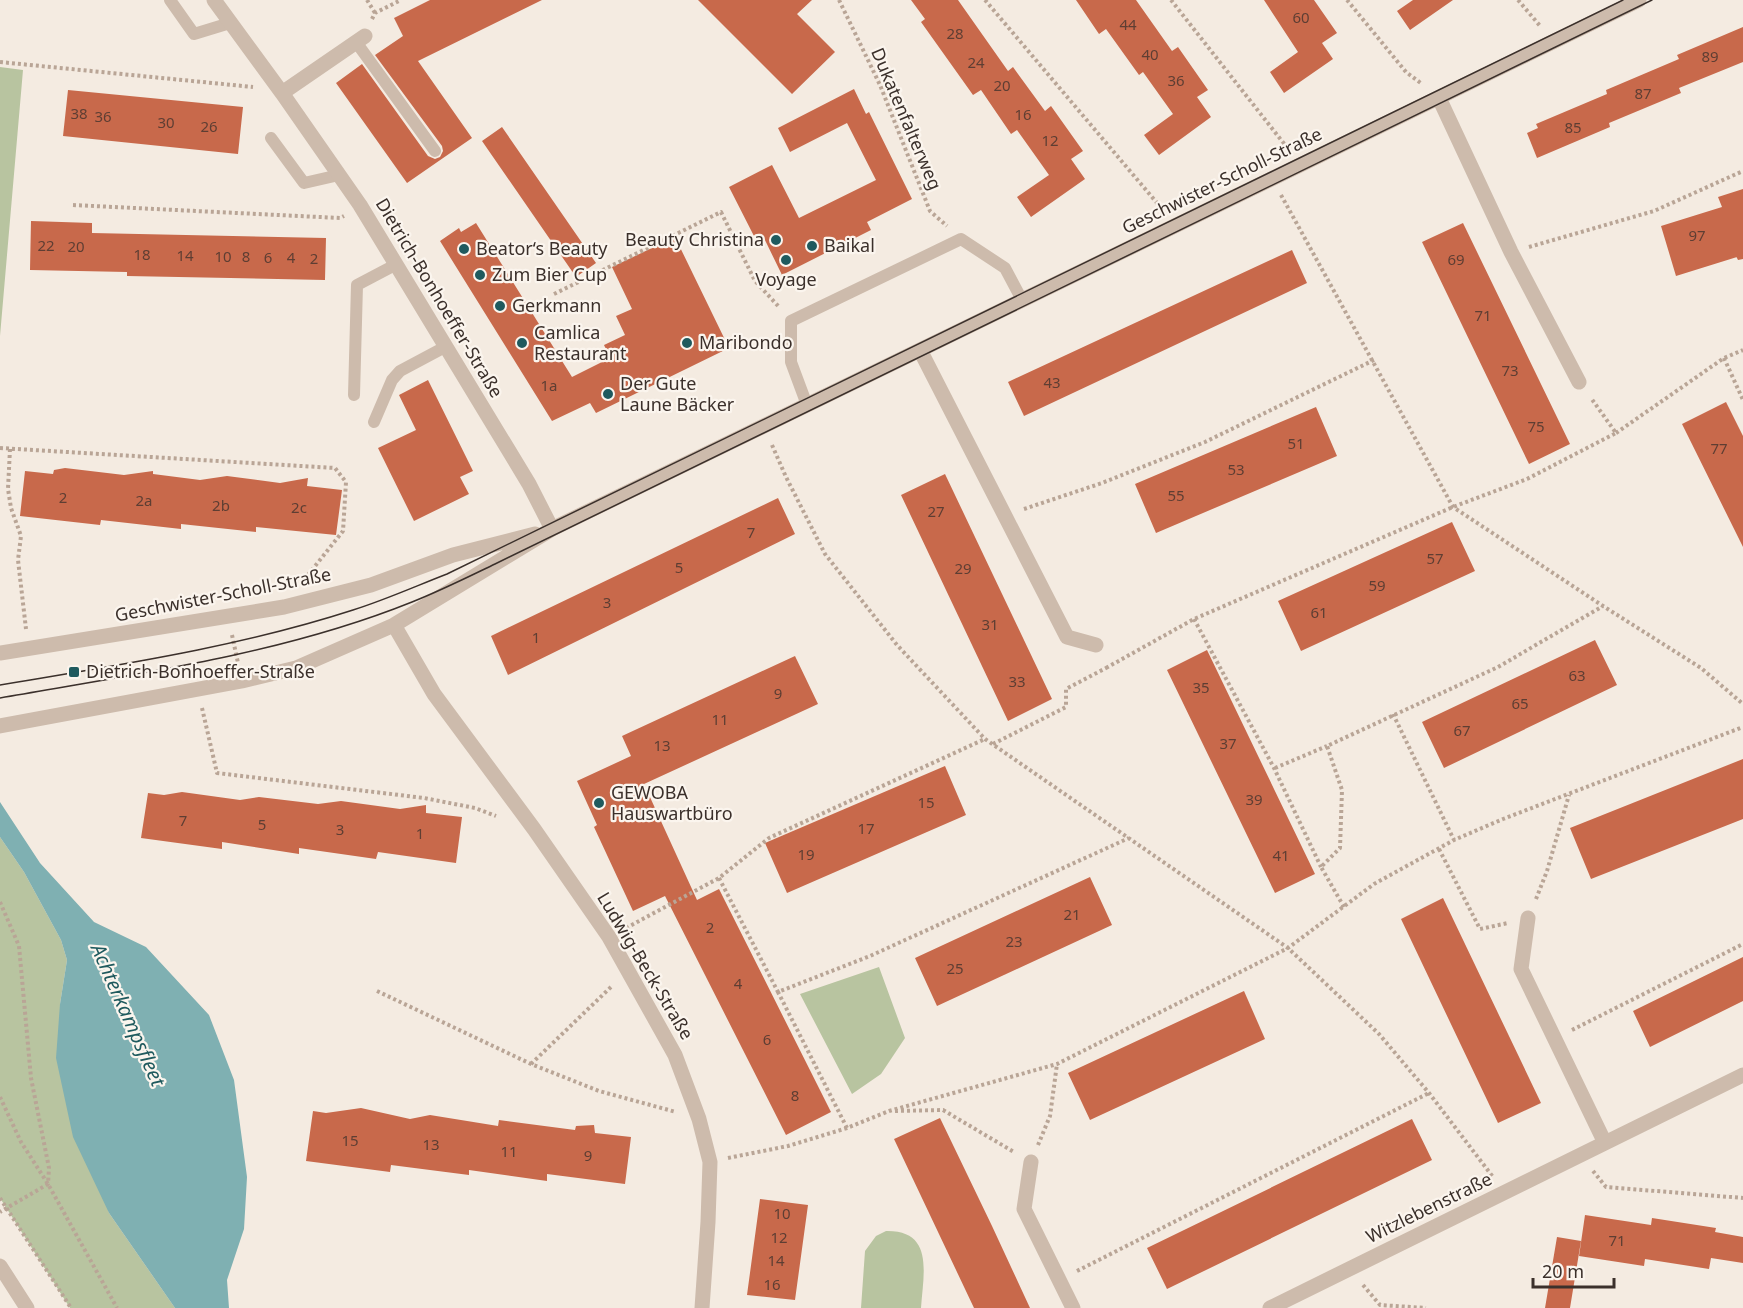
<svg xmlns="http://www.w3.org/2000/svg" width="1743" height="1308" viewBox="0 0 1743 1308" font-family="'Noto Sans',sans-serif">
	<style>
		.green { fill: #b8c4a0 }
		.water { fill: #7fb0b2 }
		.building { fill: #c8694b }
		.lines { fill: none; stroke-linecap: round; stroke-linejoin: round }
		.path { stroke: #b9a596; stroke-width: 4; stroke-dasharray: 3 3; stroke-linecap: butt }
		.service { stroke: #cdbbac; stroke-width: 12 }
		.minor { stroke: #cdbbac; stroke-width: 15 }
		.tertiary { stroke: #cdbbac; stroke-width: 15 }
		.tram { stroke: #3b302b; stroke-width: 1.5 }
		.poi-dot { fill: #1f5a5e; stroke: #fbf5ee; stroke-width: 2 }
		.labels { text-anchor: middle; stroke-width: 4.5; stroke-linejoin: round; paint-order: stroke }
		.number-label { font-size: 15px; fill: #5e3e33 }
		.street-label { font-size: 18px; fill: #3b302b; stroke: #fbf5ee }
		.poi-label { font-size: 18px; fill: #3b302b; stroke: #fbf5ee; text-anchor: start }
		.water-label { font-size: 20px; font-style: italic; fill: #1f5a5e; stroke: #fbf5ee }
	</style>
	<rect width="100%" height="100%" fill="#f4ebe1"/>
	<path class="green" d="M0 67 23 70 0 336Z
		M0 837 24 872 61 940 67 960 60 1004 109 1213 175 1308H70L0 1198Z
		M879 967 905 1038 881 1074 852 1094 800 994Z
		M886 1231C935 1230 923 1275 921 1308H861L865 1251 876 1236Z"/>
	<path class="water" d="M0 802 40 863 94 922 146 947 209 1015 234 1080 247 1177 244 1229 227 1280 229 1308H175L109 1213 73 1137 56 1058 60 1004 67 960 61 940 24 872 0 837Z"/>
	<path class="building" d="M430 0H542L418 61 472 138 407 183 336 83 362 64 428 156 435 159 440 157 443 151 442 146 375 55 403 36 394 18Z
		M698 0H812L797 14 835 52 792 94Z
		M911 0H958L1008 71 1013 67 1045 111 1051 106 1083 151 1071 159 1085 179 1031 217 1017 197 1049 175 1017 130 1011 134 981 90 973 95 921 22 925 19Z
		M1076 0H1136L1172 51 1178 47 1208 90 1197 97 1211 117 1159 155 1144 135 1173 114 1143 72 1139 75 1106 29 1099 34Z
		M1264 0H1314L1337 33 1322 43 1333 59 1284 93 1270 72 1298 52Z
		M1413 0H1453L1410 30 1397 11Z
		M1743 27V62L1679 88 1681 93 1609 123 1610 127 1537 158 1527 133 1538 128 1536 124 1607 94 1606 90 1679 59 1677 55Z
		M854 89 866 114 869 112 912 199 867 222 871 230 782 275 763 236 756 240 729 187 772 165 799 218 876 180 847 123 790 152 778 128Z
		M68 90 243 107 238 154 63 136Z
		M502 127 596 263 576 277 482 141Z
		M1743 189V259L1738 260 1736 256 1737 257 1676 276 1661 226 1722 207 1718 197Z
		M31 221 92 223V233L326 238 325 280 127 276V272L30 270Z
		M476 223 572 377 610 358 604 345 625 335 616 316 632 309 612 267 675 237 729 348 596 413 590 403 552 421 440 241 459 228 461 232Z
		M1463 223 1570 444 1529 464 1422 242Z
		M1292 250 1307 283 1024 416 1008 382Z
		M428 380 473 471 460 477 469 494 414 521 378 448 416 430 399 395Z
		M1726 402 1743 436V547L1682 424Z
		M1316 407 1337 456 1156 533 1135 484Z
		M65 468 124 475 153 471V474L200 480 227 476 280 483 308 478 307 486 342 490 336 535 256 527V532L181 524V529L101 520 100 525 20 516 25 471 53 474 54 470Z
		M945 474 1052 699 1008 721 901 495Z
		M778 498 795 534 508 675 491 636Z
		M1452 522 1475 571 1301 651 1278 601Z
		M1595 640 1617 685 1444 768 1422 722Z
		M1207 650 1315 874 1275 893 1167 670Z
		M795 656 818 704 644 784 697 900 719 889 831 1112 786 1135 665 896 633 911 594 827 597 825 577 781 631 756 622 736Z
		M1743 759V819L1591 879 1570 828Z
		M945 766 966 815 787 893 765 843Z
		M182 792 240 800 259 797 318 804 341 801 400 809 426 805V813L462 817 456 863 378 852 376 859 299 848V854L222 842V849L141 838 148 793 164 795Z
		M1090 877 1112 925 937 1006 915 958Z
		M1443 898 1541 1103 1498 1123 1401 919Z
		M1743 957V1001L1650 1047 1633 1011Z
		M1244 991 1265 1039 1090 1120 1068 1073Z
		M361 1108 410 1119 430 1115 498 1126 499 1120 575 1130 576 1126 594 1125 595 1133 631 1137 625 1184 547 1174V1181L469 1170V1175L391 1165 390 1172 306 1161 313 1111 326 1113Z
		M940 1118 992 1226 1030 1308H974L894 1139Z
		M1412 1119 1432 1160 1167 1289 1147 1248Z
		M760 1199 808 1205 795 1300 747 1295Z
		M1585 1215 1651 1225 1652 1218 1716 1228 1715 1232 1743 1237V1263L1711 1258 1709 1269 1645 1259 1644 1266 1579 1256Z
		M1557 1237 1581 1241 1570 1308H1545Z"/>
	<g class="lines">
		<path class="path" d="M367 0 375 13
			M839 0 880 85 930 211 947 226
			M985 0 1163 210
			M1171 0 1289 150
			M1347 0 1406 72 1422 84
			M1518 0 1541 27
			M372 19 375 13 401 0
			M0 62 253 87
			M1281 195 1453 507 1603 606 1701 668 1743 704
			M73 205 340 218 344 216
			M1529 247 1654 211 1743 171
			M554 294 721 212 755 281 780 308
			M1724 358 1743 400
			M1616 433 1724 358 1743 350
			M772 445 786 477 825 554 897 645 985 739 1288 948 1379 1034 1429 1093 1493 1177
			M0 448 335 468 346 482 343 531 304 580
			M10 449 8 489 11 508 21 536 18 560 26 629
			M1024 509 1102 483 1205 442 1374 360
			M1194 619 1274 768 1321 867
			M232 635 238 663
			M1106 668 1194 619 1453 507 1527 479 1616 433 1591 398
			M202 708 217 773 424 798 475 808 496 816
			M1393 714 1454 840
			M993 744 1066 707V689L1106 668
			M1275 768 1327 746
			M1439 849 1480 929 1508 923
			M719 878 778 992
			M1536 899 1547 871 1569 795
			M0 902 19 946 31 1078 49 1168 48 1184 0 1212
			M1344 907 1321 867 1340 848 1342 790 1327 746 1498 667 1603 606
			M626 928 719 878 769 838 985 739
			M377 991 531 1064 599 1091 676 1112
			M1572 1030 1743 944
			M531 1064 612 986
			M0 1097 21 1142 48 1184 117 1308
			M895 1111 943 1110 1014 1152
			M847 1128 778 992 870 956 1129 838
			M1038 1145 1050 1116 1057 1064
			M728 1158 788 1146 847 1128 889 1111 1057 1064 1288 948 1374 884 1454 840 1503 819 1743 727
			M1593 1171 1606 1187 1743 1198
			M0 1198 71 1308
			M1077 1271 1429 1093
			M1363 1285 1380 1305 1426 1308"/>
		<path class="service" d="M170 0 194 34 230 23
			M356 42 435 151
			M271 138 304 183 339 175
			M354 395 357 285 395 265
			M807 405 791 362V321L961 239 1005 268 1022 300
			M374 422 392 380 400 371 445 347"/>
		<path class="minor" d="M214 0 282 93 360 205 529 484 552 529
			M282 93 365 36
			M1439 98 1511 252 1579 382
			M920 350 1067 637 1096 645
			M394 625 434 694 534 829 609 937 675 1055 699 1119 710 1162 708 1222 702 1308
			M0 653 284 607 371 585 453 555 535 534
			M0 726 242 681 296 668 394 625 552 529 1639 0
			M1528 918 1521 969 1605 1143
			M1031 1162 1024 1209 1073 1308
			M1270 1308 1743 1075"/>
		<path class="tertiary" d="M0 1266 27 1308"/>
		<path class="tram" d="M0 685C118 665 239 647 353 610 385 600 416 586 447 574L1623 0
			M0 698C137 674 283 654 412 602 440 591 468 577 495 564L1652 0"/>
	</g>
	<g class="poi-dot">
		<circle cx="776" cy="240" r="6"/>
		<circle cx="812" cy="246" r="6"/>
		<circle cx="464" cy="249" r="6"/>
		<circle cx="786" cy="260" r="6"/>
		<circle cx="480" cy="275" r="6"/>
		<circle cx="500" cy="306" r="6"/>
		<circle cx="522" cy="343" r="6"/>
		<circle cx="687" cy="343" r="6"/>
		<circle cx="608" cy="394" r="6"/>
		<rect x="68" y="666" width="12" height="12" rx="3"/>
		<circle cx="599" cy="803" r="6"/>
	</g>
	<g class="labels">
		<g class="number-label">
			<text x="1301" y="23">60</text>
			<text x="1128" y="30">44</text>
			<text x="955" y="39">28</text>
			<text x="1150" y="60">40</text>
			<text x="1710" y="62">89</text>
			<text x="976" y="68">24</text>
			<text x="1176" y="86">36</text>
			<text x="1002" y="91">20</text>
			<text x="1643" y="99">87</text>
			<text x="79" y="119">38</text>
			<text x="1023" y="120">16</text>
			<text x="103" y="122">36</text>
			<text x="166" y="128">30</text>
			<text x="209" y="132">26</text>
			<text x="1573" y="133">85</text>
			<text x="1050" y="146">12</text>
			<text x="1697" y="241">97</text>
			<text x="46" y="251">22</text>
			<text x="76" y="252">20</text>
			<text x="142" y="260">18</text>
			<text x="185" y="261">14</text>
			<text x="223" y="262">10</text>
			<text x="246" y="262">8</text>
			<text x="268" y="263">6</text>
			<text x="291" y="263">4</text>
			<text x="314" y="264">2</text>
			<text x="1456" y="265">69</text>
			<text x="1483" y="321">71</text>
			<text x="1510" y="376">73</text>
			<text x="1052" y="388">43</text>
			<text x="549" y="391">1a</text>
			<text x="1536" y="432">75</text>
			<text x="1296" y="449">51</text>
			<text x="1719" y="454">77</text>
			<text x="1236" y="475">53</text>
			<text x="1176" y="501">55</text>
			<text x="63" y="503">2</text>
			<text x="144" y="506">2a</text>
			<text x="221" y="511">2b</text>
			<text x="299" y="513">2c</text>
			<text x="936" y="517">27</text>
			<text x="751" y="538">7</text>
			<text x="1435" y="564">57</text>
			<text x="679" y="573">5</text>
			<text x="963" y="574">29</text>
			<text x="1377" y="591">59</text>
			<text x="607" y="608">3</text>
			<text x="1319" y="618">61</text>
			<text x="990" y="630">31</text>
			<text x="536" y="643">1</text>
			<text x="1577" y="681">63</text>
			<text x="1017" y="687">33</text>
			<text x="1201" y="693">35</text>
			<text x="778" y="699">9</text>
			<text x="1520" y="709">65</text>
			<text x="720" y="725">11</text>
			<text x="1462" y="736">67</text>
			<text x="1228" y="749">37</text>
			<text x="662" y="751">13</text>
			<text x="1254" y="805">39</text>
			<text x="926" y="808">15</text>
			<text x="183" y="826">7</text>
			<text x="262" y="830">5</text>
			<text x="866" y="834">17</text>
			<text x="340" y="835">3</text>
			<text x="420" y="839">1</text>
			<text x="806" y="860">19</text>
			<text x="1281" y="861">41</text>
			<text x="1072" y="920">21</text>
			<text x="710" y="933">2</text>
			<text x="1014" y="947">23</text>
			<text x="955" y="974">25</text>
			<text x="738" y="989">4</text>
			<text x="767" y="1045">6</text>
			<text x="795" y="1101">8</text>
			<text x="350" y="1146">15</text>
			<text x="431" y="1150">13</text>
			<text x="509" y="1157">11</text>
			<text x="588" y="1161">9</text>
			<text x="782" y="1219">10</text>
			<text x="779" y="1243">12</text>
			<text x="1617" y="1246">71</text>
			<text x="776" y="1266">14</text>
			<text x="772" y="1290">16</text>
		</g>
		<g class="street-label">
			<text transform="translate(906 119) rotate(67)" y="6">Dukatenfalterweg</text>
			<text transform="translate(1222 181) rotate(-26)" y="6">Geschwister-Scholl-Straße</text>
			<text transform="translate(439 298) rotate(59)" y="6">Dietrich-Bonhoeffer-Straße</text>
			<text transform="translate(223 595) rotate(-11)" y="6">Geschwister-Scholl-Straße</text>
			<text transform="translate(645 966) rotate(59)" y="6">Ludwig-Beck-Straße</text>
			<text transform="translate(1429 1208) rotate(-26)" y="6">Witzlebenstraße</text>
		</g>
		<g class="poi-label">
			<text x="764" y="246" text-anchor="end">Beauty Christina</text>
			<text x="824" y="252">Baikal</text>
			<text x="476" y="255">Beator‘s Beauty</text>
			<text x="492" y="281">Zum Bier Cup</text>
			<text x="786" y="286" text-anchor="middle">Voyage</text>
			<text x="512" y="312">Gerkmann</text>
			<text x="534" y="339">Camlica<tspan x="534" dy="21">Restaurant</tspan></text>
			<text x="699" y="349">Maribondo</text>
			<text x="620" y="390">Der Gute<tspan x="620" dy="21">Laune Bäcker</tspan></text>
			<text x="86" y="678">Dietrich-Bonhoeffer-Straße</text>
			<text x="611" y="799">GEWOBA<tspan x="611" dy="21">Hauswartbüro</tspan></text>
		</g>
		<g class="water-label">
			<text transform="translate(128 1015) rotate(66)" y="7">Achterkampsfleet</text>
		</g>
	</g>
	<path d="M1533 1278v9h81v-9" fill="none" stroke="#3b302b" stroke-width="3"/>
	<text x="1542" y="1278" font-size="18" fill="#3b302b" stroke="#fbf5ee" stroke-width="4.5" paint-order="stroke">20 m</text>
</svg>
